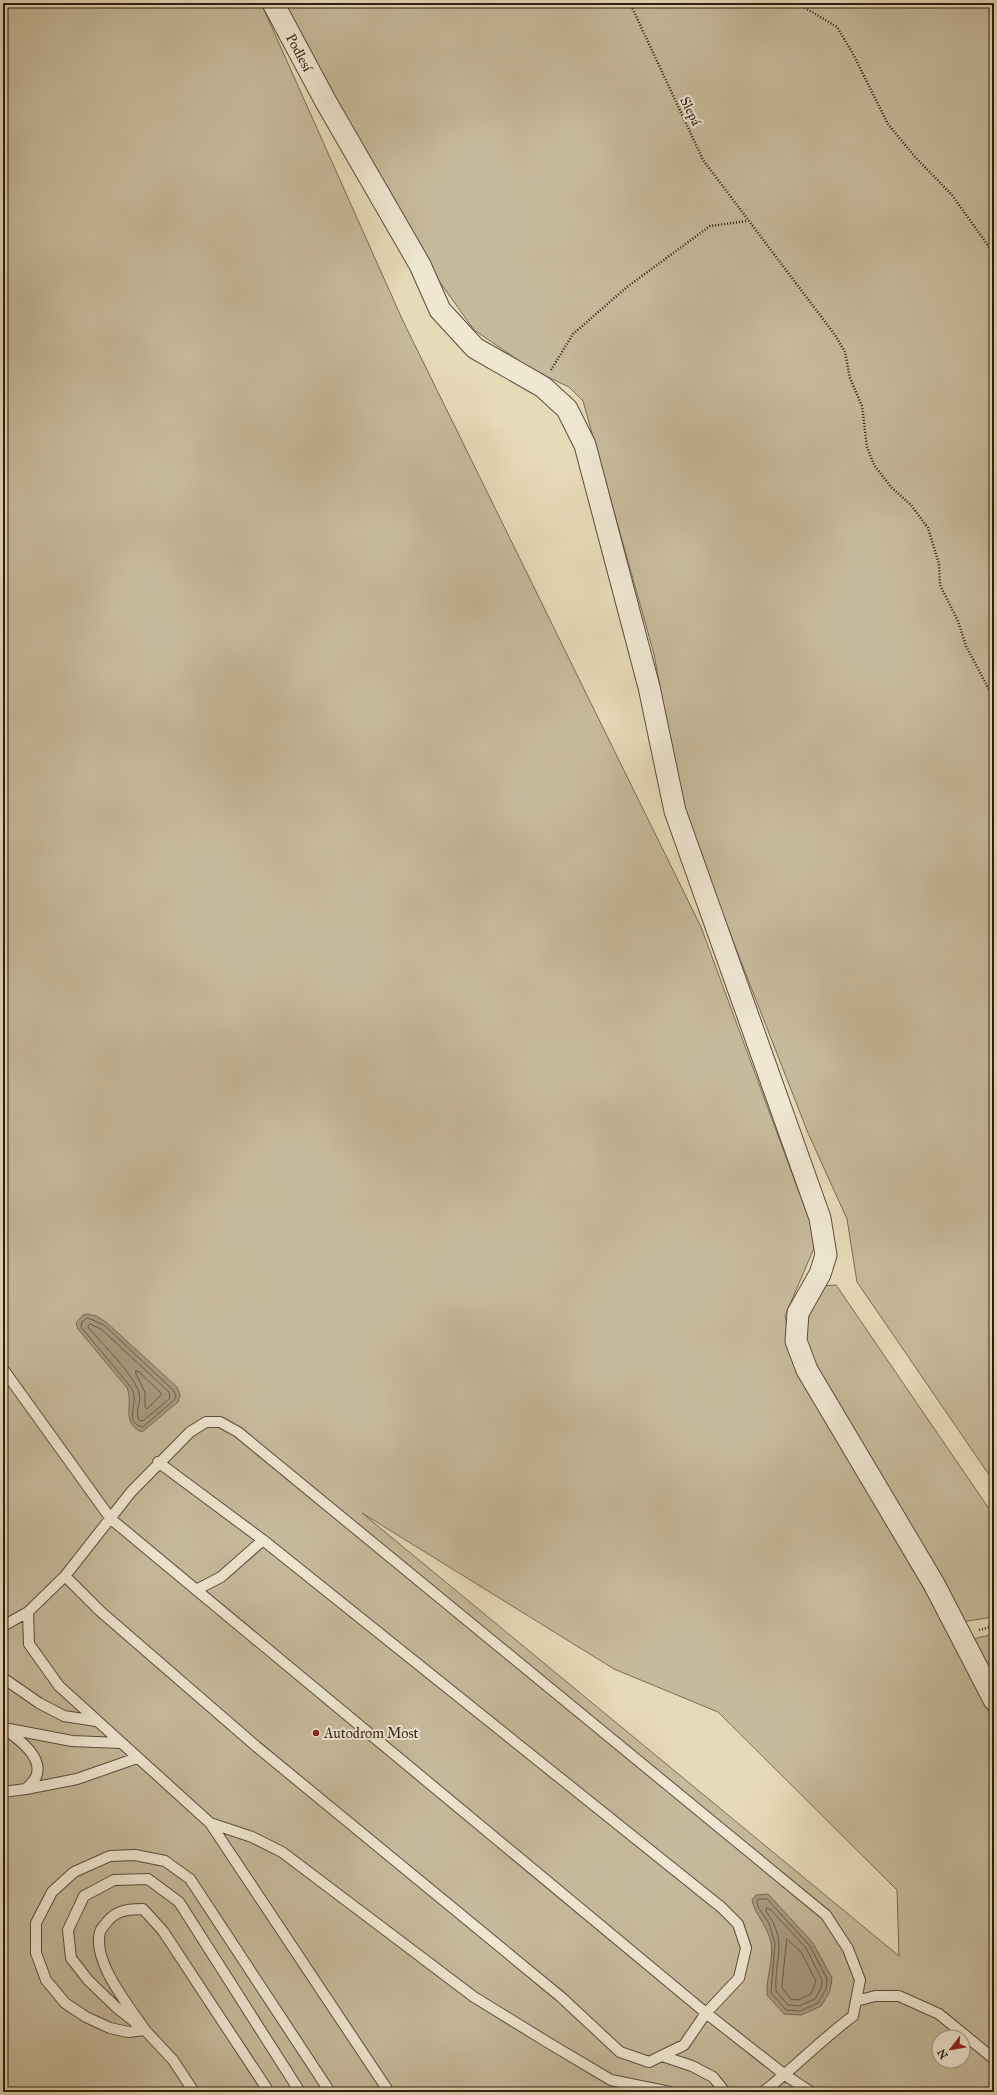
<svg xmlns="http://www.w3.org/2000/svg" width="997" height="2095" viewBox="0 0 997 2095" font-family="'IM FELL Great Primer',serif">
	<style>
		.green { fill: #c7ba9c; stroke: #7a6b56; fill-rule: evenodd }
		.water { fill: #a8997f; stroke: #776753 }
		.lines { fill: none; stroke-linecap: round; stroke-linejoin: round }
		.shore { stroke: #6a5a48; stroke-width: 1 }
		.service-casing { stroke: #5c4c3b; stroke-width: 12 }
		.minor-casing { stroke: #5c4c3b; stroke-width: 23 }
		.path { stroke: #2d1c11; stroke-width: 2.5; stroke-dasharray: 1 2; stroke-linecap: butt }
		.service { stroke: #efe7d1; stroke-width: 10 }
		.minor { stroke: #efe7d1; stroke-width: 21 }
		.poi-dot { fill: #8f2418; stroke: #efe7d1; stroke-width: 1.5 }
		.labels { text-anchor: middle; stroke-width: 4; stroke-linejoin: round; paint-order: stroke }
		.street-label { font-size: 14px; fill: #2d1c11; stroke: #efe7d1 }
		.poi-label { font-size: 14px; fill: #2d1c11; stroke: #efe7d1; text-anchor: start }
	</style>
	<rect width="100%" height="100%" fill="#e7dab8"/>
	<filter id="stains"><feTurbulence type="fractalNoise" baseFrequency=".005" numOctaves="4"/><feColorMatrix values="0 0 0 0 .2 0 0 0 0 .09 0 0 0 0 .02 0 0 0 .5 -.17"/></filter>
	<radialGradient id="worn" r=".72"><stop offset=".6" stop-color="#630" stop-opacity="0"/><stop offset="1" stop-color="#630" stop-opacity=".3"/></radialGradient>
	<path class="green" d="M3 3H261L403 321 701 927 817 1241 785 1316 799 1376 947 1628 994 1722V2092H3ZM362 1513 614 1669 718 1712 897 1890 899 1956ZM939 2037H963V2061H939Z
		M282 3H994V1482L857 1282 847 1219 808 1133 683 813 654 654 583 401 569 387 533 370 474 330 432 271Z
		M836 1285 994 1516V1617L961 1622 809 1362 803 1318 821 1286Z
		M994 1634V1684L973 1639Z"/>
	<path class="water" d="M88 1314 96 1316 106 1322 177 1387 180 1395 178 1402 142 1432C120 1423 134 1404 127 1388L78 1329 76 1323 83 1315Z
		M768 1894 813 1943 832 1978 830 1991 821 2006 801 2015 784 2014 767 1995C766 1978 774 1959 771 1942 767 1925 755 1915 752 1900L756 1895Z"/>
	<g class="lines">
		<path class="shore" d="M88 1318 104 1325 173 1390 176 1396 174 1400 143 1427C125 1424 136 1406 134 1395 134 1392 132 1389 130 1386L81 1327 82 1322Z
			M90 1324 101 1329 169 1392 170 1398 143 1421 139 1420C134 1411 142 1402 139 1393 133 1373 102 1344 88 1327Z
			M136 1371 139 1372 162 1394 147 1409 145 1407V1392L136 1374Z
			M759 1899H767L810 1946 827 1979 826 1989 818 2003 800 2011 786 2010 771 1993 775 1943 769 1923 758 1907 757 1902Z
			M767 1908 771 1910 806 1948 822 1980 821 1988 815 1999 799 2006 788 2005 776 1991C774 1957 789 1943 766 1911Z
			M787 1939 801 1952 816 1981 811 1994 798 2000 791 1999 782 1988Z"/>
		<defs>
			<path id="service" d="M3 1369 111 1519 706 2013 785 2075 811 2092
				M65 1576 100 1611 257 1747 561 1997 620 2052 649 2062 684 2045 706 2013 739 1978 746 1948 738 1924 721 1907 263 1540 158 1462
				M196 1590 221 1577 263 1540
				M3 1626 28 1612
				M3 1678 39 1703 64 1716 96 1721
				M4 1728 72 1741 120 1743
				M26 1789 77 1779 137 1758
				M3 1792 26 1789C29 1786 34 1781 36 1777 44 1758 20 1740 6 1730
				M210 1823 252 1837 282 1852 474 1997 547 2042 611 2080 670 2092
				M856 2001 875 1996H899L939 2014 994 2059
				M662 2056 692 2066 713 2077 725 2092
				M194 2092 173 2060 145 2030 116 2007 88 1980 71 1958 68 1930 84 1896 114 1880 148 1879 179 1902 300 2092
				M269 2092 163 1931 143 1909C129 1909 116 1910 107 1922 105 1925 101 1928 100 1932 92 1962 129 2006 145 2030L128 2032 110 2028 86 2017 65 2003 46 1980 36 1953V1923L52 1892 74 1872 110 1856 135 1855 165 1861 190 1879 330 2092
				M389 2092 210 1823 59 1686 29 1644 28 1612 65 1576 131 1492 190 1432 206 1422H220L238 1432 826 1915 848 1949 860 1980 853 2016C821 2040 794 2068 763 2092"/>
			<g id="minor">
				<path id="s1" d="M273 3 326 102 420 265 440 310 475 348 543 387 567 409 585 445 649 687 675 811 820 1218 826 1255 820 1274 798 1313 796 1341 807 1370 934 1584 994 1700"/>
			</g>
		</defs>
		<use href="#service" class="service-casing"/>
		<use href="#minor" class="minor-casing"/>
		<path class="path" d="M630 3 703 160 835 335 845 352 850 378 862 406 867 447 874 465 891 487 911 505 928 528 939 564 940 585 958 621 966 646 994 699
			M797 3 837 27 852 52 888 124 915 157 952 195 994 254
			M551 370 573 334 627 287 710 226 747 221
			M979 1630 994 1626"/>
		<use href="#service" class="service"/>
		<use href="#minor" class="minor"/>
	</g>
	<circle class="poi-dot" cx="316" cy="1733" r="4"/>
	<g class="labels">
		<g class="street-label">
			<text dy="5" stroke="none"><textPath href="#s1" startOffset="56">Podlesí</textPath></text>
			<text transform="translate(691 111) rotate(64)" y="5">Slepá</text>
		</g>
		<g class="poi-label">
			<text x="324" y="1738">Autodrom Most</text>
		</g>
	</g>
	<rect width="997" height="2095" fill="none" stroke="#e7dab8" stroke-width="16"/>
	<rect x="4" y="4" width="989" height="2087" fill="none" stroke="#2d1c11" stroke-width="2"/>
	<rect x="8" y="8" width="981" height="2079" fill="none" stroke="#2d1c11"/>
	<g transform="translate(951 2049) rotate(239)"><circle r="19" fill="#efe7d1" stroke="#a19684"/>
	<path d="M0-3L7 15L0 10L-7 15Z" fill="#8f2418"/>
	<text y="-6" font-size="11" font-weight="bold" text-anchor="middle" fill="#2d1c11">N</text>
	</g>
	<rect width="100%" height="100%" filter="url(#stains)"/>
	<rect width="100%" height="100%" fill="url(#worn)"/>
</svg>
